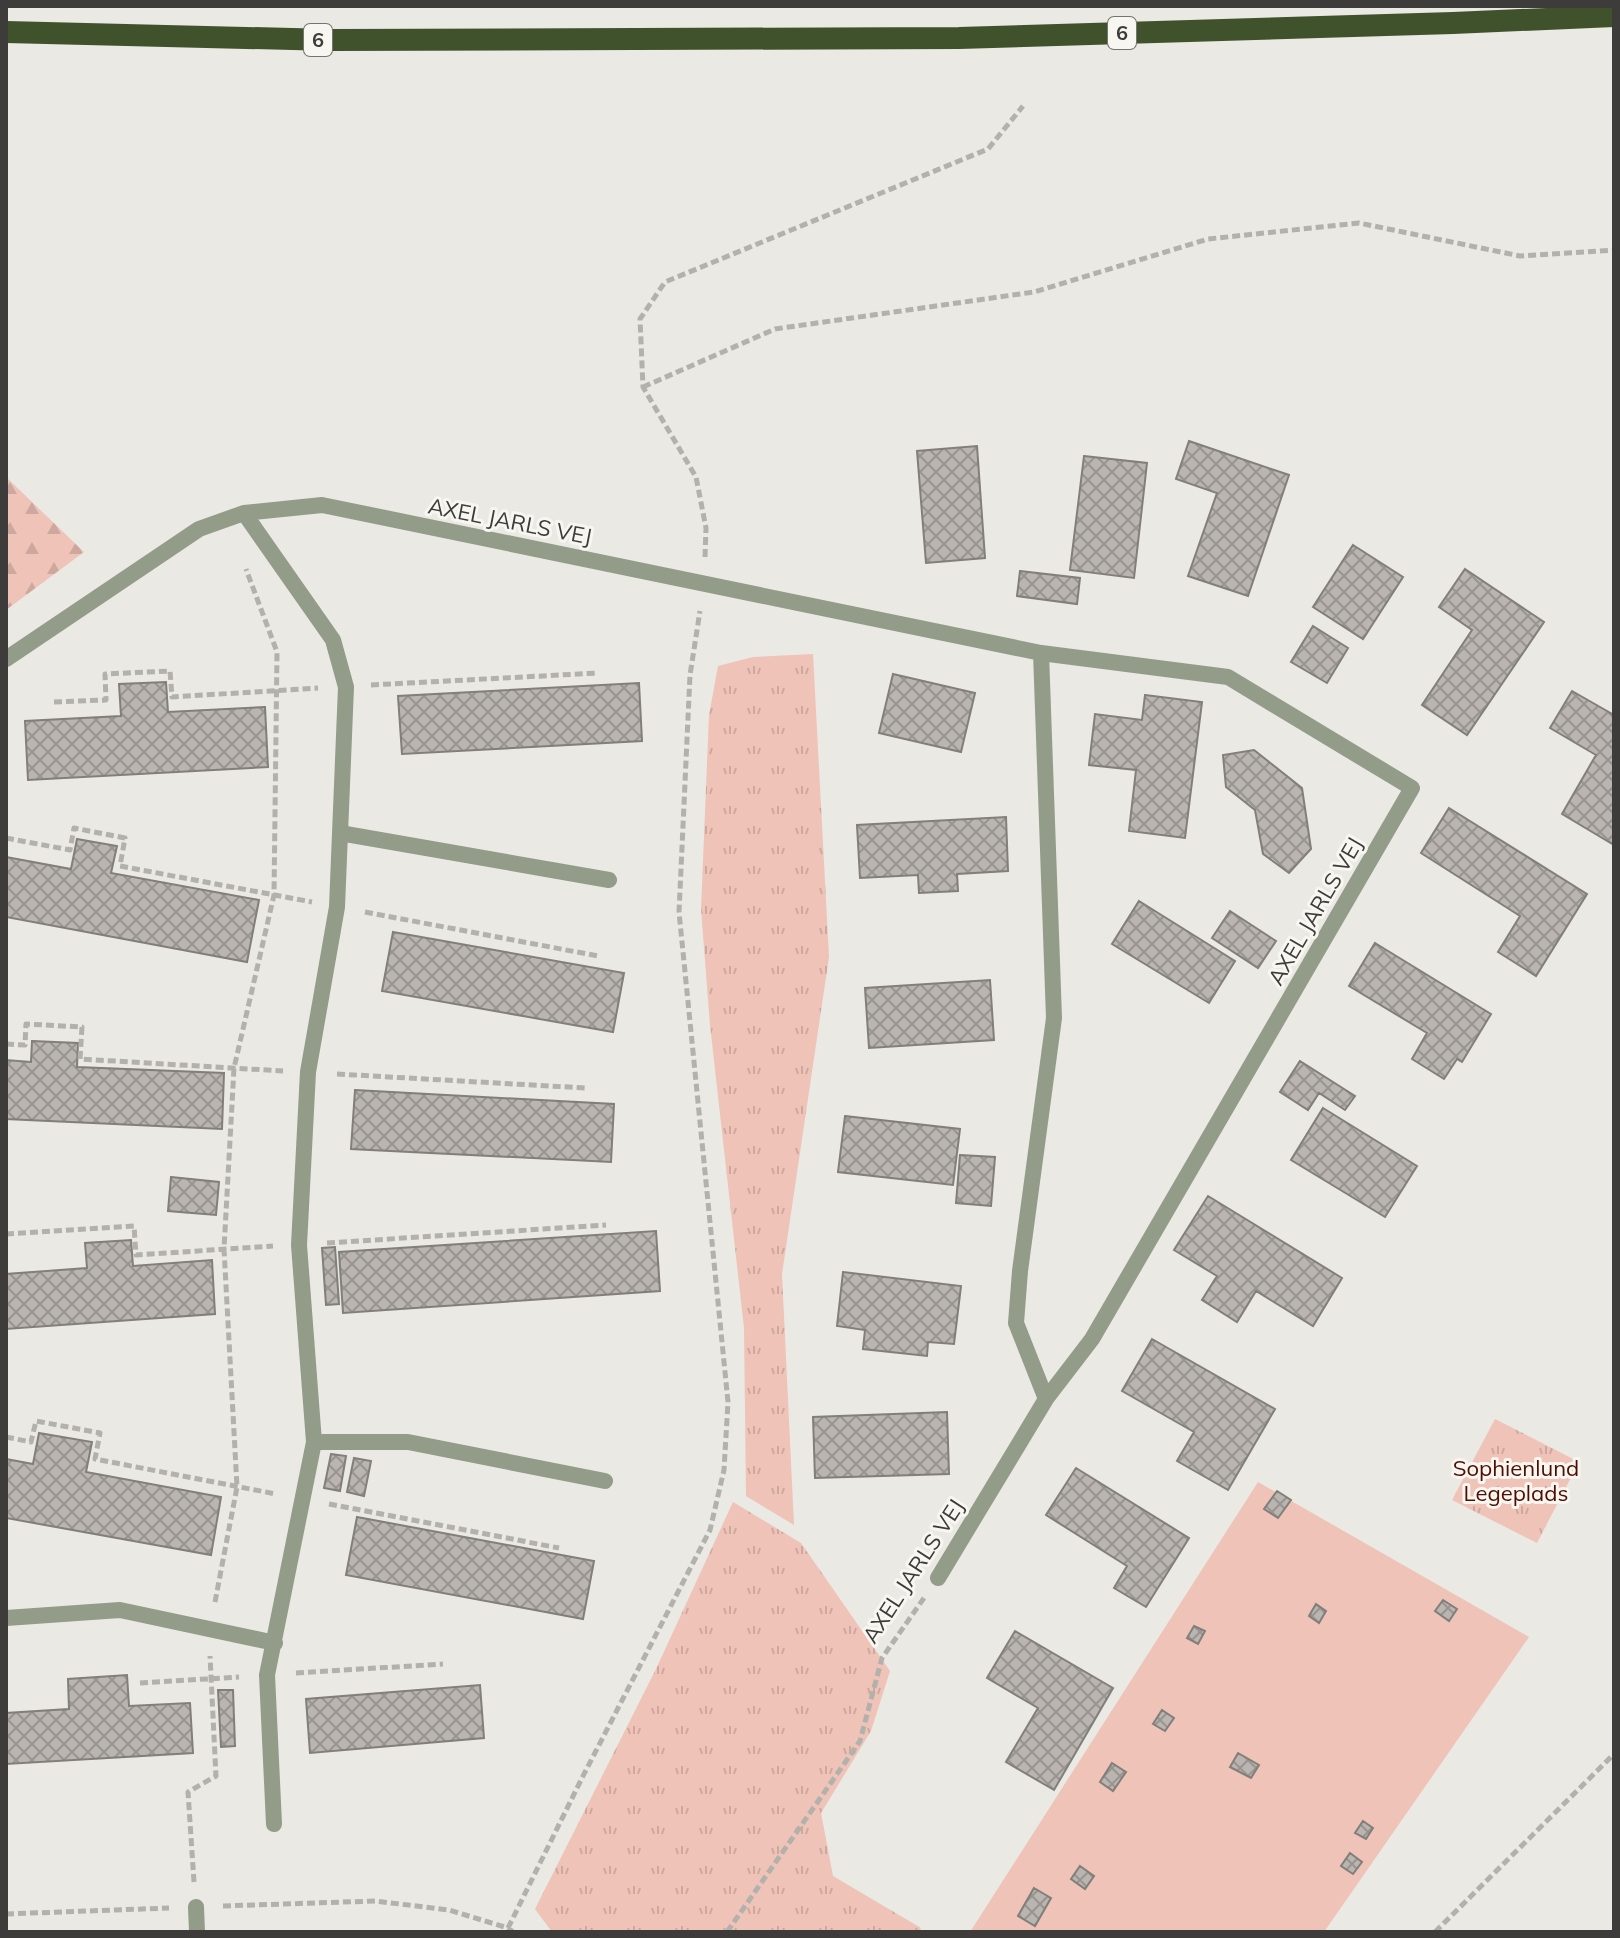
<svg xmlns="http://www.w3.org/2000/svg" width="1620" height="1938" viewBox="0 0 1620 1938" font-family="Mulish,sans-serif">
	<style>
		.grass { fill: url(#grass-tufts) }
		.forest { fill: url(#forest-firs) }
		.garden { fill: #efc3b7 }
		.building { fill: url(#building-cross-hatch); stroke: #827e7a; stroke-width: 2 }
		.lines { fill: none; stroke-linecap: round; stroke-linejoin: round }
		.path { stroke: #b2b1ac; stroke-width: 5; stroke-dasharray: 8 4; stroke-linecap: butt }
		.service { stroke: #929c88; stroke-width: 16 }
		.minor { stroke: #929c88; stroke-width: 16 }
		.trunk { stroke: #40522c; stroke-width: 22 }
		.labels { text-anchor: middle; stroke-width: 6; stroke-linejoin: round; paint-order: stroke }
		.shield { fill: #f7f6f0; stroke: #757471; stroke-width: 2 }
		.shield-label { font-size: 20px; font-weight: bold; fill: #3d3c3a }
		.street-label { font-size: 22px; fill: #3d3c3a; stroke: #f7f6f0 }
		.park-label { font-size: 22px; fill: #4e0e00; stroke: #f7f6f0 }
	</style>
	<defs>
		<pattern id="grass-tufts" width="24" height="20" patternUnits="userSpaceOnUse" patternTransform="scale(2)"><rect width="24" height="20" fill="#efc3b7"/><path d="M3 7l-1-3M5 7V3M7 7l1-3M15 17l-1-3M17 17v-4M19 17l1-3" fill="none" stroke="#cea89e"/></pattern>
		<pattern id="forest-firs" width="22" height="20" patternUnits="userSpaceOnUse" patternTransform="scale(2)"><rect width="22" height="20" fill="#efc3b7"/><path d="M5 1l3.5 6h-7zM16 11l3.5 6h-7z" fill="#cea89e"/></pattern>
		<pattern id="building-cross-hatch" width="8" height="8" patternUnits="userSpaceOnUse" patternTransform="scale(2)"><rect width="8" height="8" fill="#bab5b1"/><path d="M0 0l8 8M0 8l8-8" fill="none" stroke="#989491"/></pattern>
	</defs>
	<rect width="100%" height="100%" fill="#eae9e3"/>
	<path class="grass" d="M813 654 829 957 782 1274 794 1525 746 1496 744 1328 710 1025 701 909 709 715 718 666 753 657Z
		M1495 1419 1579 1462 1537 1543 1452 1500Z
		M733 1502 801 1543 890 1671 871 1731 821 1813 833 1876 921 1928 919 1932H552L535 1909 656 1669Z"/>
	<path class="forest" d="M6 477 84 552 6 610Z"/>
	<path class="garden" d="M1258 1482 1529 1637 1324 1932H970Z"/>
	<path class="building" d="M1189 441 1289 475 1248 596 1188 576 1217 493 1176 479Z
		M977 446 985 558 926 563 917 451Z
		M1084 456 1147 463 1134 578 1070 570Z
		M1353 545 1403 577 1363 639 1313 607Z
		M1465 569 1544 622 1467 735 1422 705 1472 630 1439 607Z
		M1020 571 1080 578 1077 604 1017 596Z
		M1313 626 1348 648 1327 683 1291 662Z
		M893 674 975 693 961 752 879 733Z
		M166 682 168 712 265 707 268 767 28 780 25 721 121 716 119 684Z
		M639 683 642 741 402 754 398 696Z
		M1572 691 1614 715V845L1562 814 1596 755 1550 728Z
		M1145 695 1202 702 1185 838 1129 831 1136 770 1089 765 1095 714 1142 720Z
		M1254 750 1302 788 1311 849 1289 873 1263 854 1255 810 1226 787 1223 755Z
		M1449 808 1587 894 1536 976 1498 952 1520 916 1421 853Z
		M1006 817 1008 871 957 874 958 891 919 893 918 875 860 878 857 825Z
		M77 839 117 846 111 873 259 900 247 962 6 917V857L71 869Z
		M1139 901 1235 961 1209 1003 1112 944Z
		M1230 911 1276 941 1258 968 1212 938Z
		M393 932 624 973 613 1032 382 991Z
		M1375 943 1491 1014 1462 1062 1457 1059 1444 1079 1412 1059 1427 1033 1349 986Z
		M990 980 994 1040 869 1048 865 988Z
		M32 1041 78 1043 77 1067 224 1073 222 1129 6 1119V1060L31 1062Z
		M1300 1061 1355 1096 1345 1110 1319 1093 1308 1110 1280 1092Z
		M355 1090 614 1104 611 1162 351 1149Z
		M1323 1108 1417 1166 1385 1217 1291 1160Z
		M845 1116 960 1129 953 1185 838 1172Z
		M960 1155 995 1157 991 1206 956 1203Z
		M171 1177 219 1182 216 1215 168 1211Z
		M1208 1196 1342 1278 1313 1326 1256 1291 1237 1322 1202 1300 1217 1276 1174 1250Z
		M656 1231 660 1291 343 1313 339 1252Z
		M131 1240 133 1266 212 1260 215 1314 6 1329V1274L87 1268 85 1243Z
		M335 1247 339 1304 326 1305 322 1248Z
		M843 1272 961 1286 954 1344 928 1342 927 1356 863 1349 865 1330 837 1326Z
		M1152 1339 1275 1409 1228 1490 1177 1461 1194 1432 1122 1391Z
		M947 1412 949 1474 815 1478 813 1417Z
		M39 1433 92 1442 86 1472 221 1497 211 1555 6 1518V1459L33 1464Z
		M331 1454 346 1456 340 1491 324 1488Z
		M354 1458 371 1461 364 1496 347 1492Z
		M1076 1468 1189 1538 1146 1607 1114 1588 1127 1566 1046 1515Z
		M1277 1491 1291 1500 1278 1518 1264 1509Z
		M357 1517 594 1561 583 1619 346 1575Z
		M1443 1600 1457 1609 1449 1621 1435 1611Z
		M1316 1604 1326 1611 1319 1623 1309 1616Z
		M1194 1626 1205 1631 1198 1644 1187 1638Z
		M1015 1631 1113 1688 1054 1790 1006 1762 1038 1708 987 1678Z
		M127 1675 129 1706 190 1703 193 1753 6 1764V1713L69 1709 68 1679Z
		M480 1685 484 1738 310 1753 306 1699Z
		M218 1690H233L235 1746 221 1747Z
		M1162 1710 1174 1718 1165 1731 1153 1724Z
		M1238 1753 1259 1765 1251 1778 1230 1767Z
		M1112 1763 1126 1772 1113 1791 1100 1782Z
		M1363 1821 1373 1828 1366 1839 1355 1833Z
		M1350 1853 1362 1862 1353 1874 1341 1866Z
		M1080 1866 1094 1876 1085 1889 1071 1879Z
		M1034 1888 1051 1898 1035 1926 1018 1916Z"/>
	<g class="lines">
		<path class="path" d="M643 387 775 329 1034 292 1208 239 1359 223 1520 256 1614 250
			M705 557 706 528 696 477 643 387 640 319 665 282 988 149 1023 106
			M371 685 598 673
			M54 702 106 700 105 674 170 671 172 697 318 688
			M6 838 70 850 74 828 125 838 120 866 312 902
			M365 912 598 956
			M6 1044 25 1045 26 1024 82 1027 80 1059 283 1071
			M337 1074 585 1088
			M6 1234 134 1226 136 1255 273 1246
			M327 1243 606 1225
			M6 1437 31 1442 36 1421 100 1433 95 1459 276 1494
			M329 1504 559 1548
			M215 1602 237 1487 224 1249 234 1068 274 895 277 652 246 569
			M296 1673 443 1664
			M140 1683 239 1677
			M194 1882 188 1792 216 1776 210 1656
			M223 1906 375 1901 449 1910 508 1928 513 1932
			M6 1914 169 1908
			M508 1928 583 1776 710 1530 724 1470 728 1402 679 912 690 675 700 611
			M727 1932 860 1741 882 1658 924 1598
			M1435 1932 1614 1754"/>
		<path class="service" d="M196 1907 197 1932"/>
		<path class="minor" d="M244 513 333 640 346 687 337 907 308 1072 299 1245 314 1442 267 1675 274 1824
			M1041 653 1054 1018 1020 1271 1016 1323 1046 1399
			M6 659 199 529 244 513 322 505 1041 653 1228 677 1412 788 1092 1339 1046 1399 938 1578
			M340 833 609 880
			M314 1442H408L605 1481
			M6 1618 120 1610 275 1643"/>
		<path class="trunk" d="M6 32 331 40 959 38 1453 23 1614 16"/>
	</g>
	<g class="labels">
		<g class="shield">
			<rect x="1108" y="17" width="28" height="32" rx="6"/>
			<rect x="304" y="24" width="28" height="32" rx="6"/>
		</g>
		<g class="shield-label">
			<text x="1122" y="40">6</text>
			<text x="318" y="47">6</text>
		</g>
		<g class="street-label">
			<text transform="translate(510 521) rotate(11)" y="8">AXEL JARLS VEJ</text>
			<text transform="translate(1315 911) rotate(-60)" y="8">AXEL JARLS VEJ</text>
			<text transform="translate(913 1571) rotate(-57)" y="8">AXEL JARLS VEJ</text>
		</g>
		<g class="park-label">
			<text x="1516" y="1476">Sophienlund<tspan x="1516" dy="25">Legeplads</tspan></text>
		</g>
	</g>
	<rect width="1620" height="1938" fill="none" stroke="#3d3c3a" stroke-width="16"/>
</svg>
